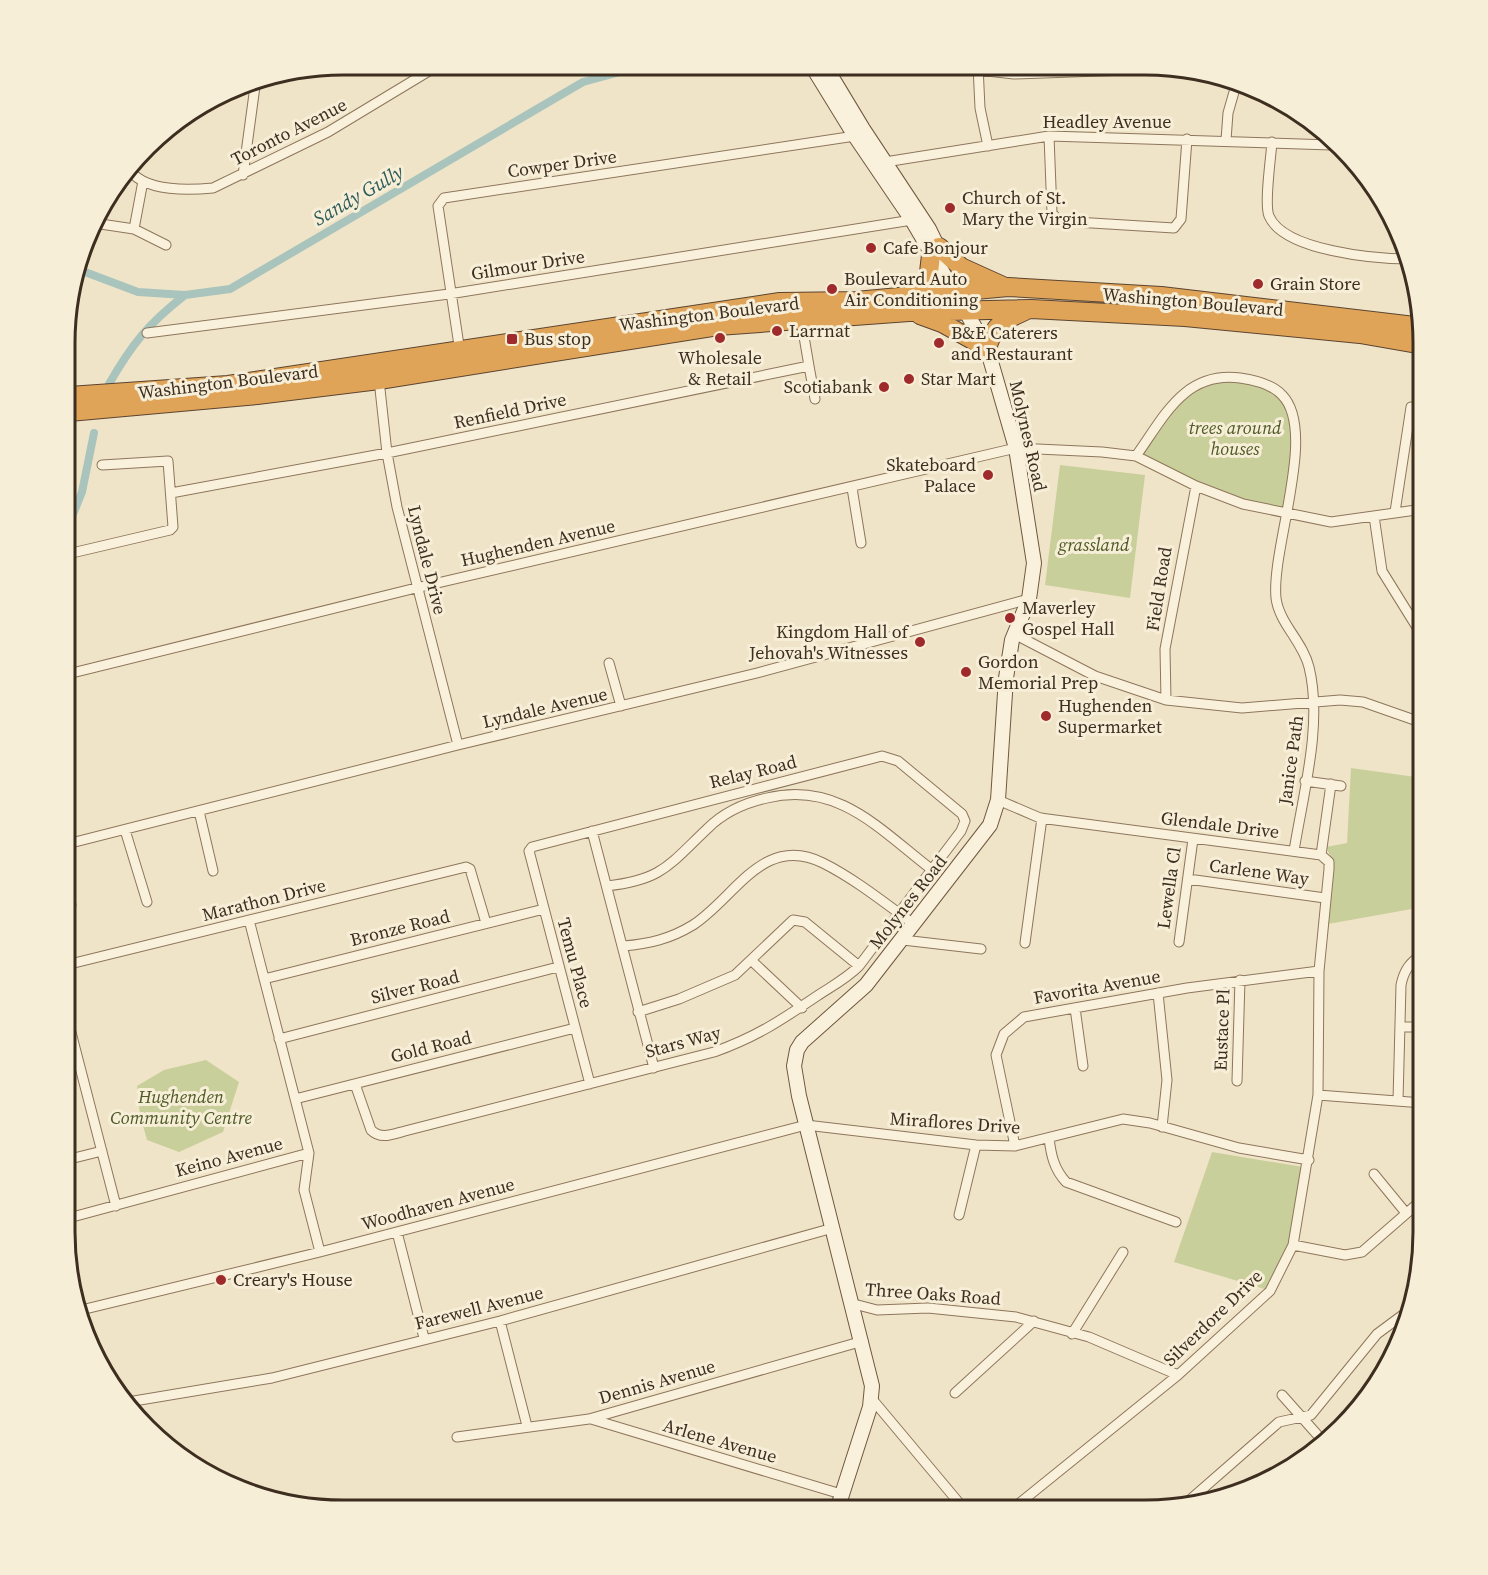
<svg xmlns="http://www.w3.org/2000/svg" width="1488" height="1575" viewBox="0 0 1488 1575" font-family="'Source Serif 4',serif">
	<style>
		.green { fill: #c9cf9b }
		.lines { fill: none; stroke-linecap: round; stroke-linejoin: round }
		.canal { stroke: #a9c4bc; stroke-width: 8 }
		.street-casing { stroke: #8d765c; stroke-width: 11 }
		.secondary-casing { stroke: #6f573f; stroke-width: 16 }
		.highway-casing { stroke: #5b4430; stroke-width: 20 }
		.street { stroke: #faf1dc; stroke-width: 9 }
		.secondary { stroke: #faf1dc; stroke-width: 14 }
		.highway { stroke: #e0a458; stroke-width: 18 }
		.poi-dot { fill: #9e2a2b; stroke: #f7eed8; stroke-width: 2 }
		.labels { text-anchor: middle; stroke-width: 6; stroke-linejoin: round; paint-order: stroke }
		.street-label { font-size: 18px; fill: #3d2e20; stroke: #f7eed8 }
		.poi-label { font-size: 18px; fill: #3d2e20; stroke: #f7eed8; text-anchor: start }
		.park-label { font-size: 18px; font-style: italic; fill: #4d5a26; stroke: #f7eed8 }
		.water-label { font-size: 20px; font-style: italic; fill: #2f5d5a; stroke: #f7eed8 }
		.rim { fill: none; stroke: #3d2e20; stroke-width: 3 }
	</style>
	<rect width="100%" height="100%" fill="#f0e4c8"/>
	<path class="green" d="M1202 381H1257L1282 395 1297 436 1283 513 1243 504 1136 456 1178 397Z
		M1060 465 1145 475 1130 598 1045 585Z
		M1351 768 1423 778V907L1328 924 1333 862 1326 847 1347 843Z
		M206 1060 239 1082 223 1132 179 1152 147 1140 140 1115 137 1086 164 1070Z
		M1212 1152 1303 1167 1291 1243 1268 1290 1174 1262Z"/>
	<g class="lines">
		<path class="canal" d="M77 269 138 292 185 295 230 289 583 82 646 65
			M109 384C132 344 148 324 185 295
			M69 524 82 492 94 433"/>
		<defs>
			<path id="street" d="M978 66 980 108 988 146
				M978 70 1014 74 1183 68
				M1049 136 1052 213 1059 221 1174 228 1181 219 1187 139
				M1226 140 1228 113 1236 85
				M1272 142C1271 157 1264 204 1269 216 1284 251 1376 259 1410 259
				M885 162 1049 136 1331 145
				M133 166V174C151 192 191 190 213 188L328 132 439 65
				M243 175 256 79
				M94 223 134 229 166 245
				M134 229 143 181
				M147 333 449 294 912 220
				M460 352 438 206 444 198 855 136
				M809 366 815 399
				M379 380 387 453 397 507 458 745
				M1136 456C1164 417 1184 371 1240 378 1254 380 1272 384 1282 395 1318 431 1271 548 1276 598 1279 623 1303 642 1309 667 1323 724 1303 794 1294 851
				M852 488 861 543
				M171 493 387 453 809 366 801 319
				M1395 512 1411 407
				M1374 516 1382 571 1418 629 1423 661
				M72 553 170 530 173 527 168 461 102 465
				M1014 634 1095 676 1166 700 1242 708 1340 700 1363 702 1423 723
				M609 663 621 706
				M68 674 416 588 1016 448 1102 452 1136 456 1196 486 1243 504 1331 522 1423 509
				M1166 700 1165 649 1196 486
				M1418 721 1423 685
				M1305 781 1341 786
				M998 800 1040 818 1321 855 1329 862V869L1319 971 1318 1095 1293 1245 1270 1291 1178 1375 1011 1510
				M199 811 213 871
				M125 830 147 902
				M592 831 654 1068
				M67 844 458 745 757 673 1029 599
				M1321 855 1331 784
				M1188 879 1325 898
				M607 886C662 880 669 865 707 829 723 813 744 803 767 798 838 781 879 829 931 869
				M67 892 71 905
				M249 920 309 1153 304 1190 320 1252
				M903 940 981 949
				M1179 942 1193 839
				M1025 943 1042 818
				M623 946C649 944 670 939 693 925 735 898 763 833 823 863 855 879 886 904 915 925
				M752 961 802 1008
				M66 965 466 867 470 869 486 923
				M264 979 544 909
				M1158 993 1167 1080 1162 1127
				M1075 1008 1083 1066
				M638 1012 679 999 735 975 793 920 805 922 859 966
				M66 1013 116 1206
				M1402 1027H1423
				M279 1039 558 967
				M1237 1081 1240 980
				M355 1084 371 1130C381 1140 393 1134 405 1131L714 1052C756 1037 780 1021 817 996 832 986 846 979 859 966L961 831 965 821 962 814 898 761 882 756 532 847 529 851 590 1084
				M1318 1095 1423 1103
				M295 1099 575 1028
				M1398 1101 1401 985C1404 970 1410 962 1423 954
				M1049 1138C1051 1155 1054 1169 1066 1182L1176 1222
				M1015 1146 996 1055 1004 1034 1024 1017 1187 988 1319 971
				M66 1160 102 1151
				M1374 1174 1406 1213
				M959 1215 976 1145
				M65 1219 309 1153
				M397 1232 424 1338
				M1293 1245 1345 1255 1362 1252 1423 1199
				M854 1304 877 1310 928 1308 1016 1317 1089 1337 1178 1375
				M77 1311 320 1252 806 1125 976 1145 1015 1146 1123 1119 1150 1123 1239 1148 1309 1160
				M500 1321 527 1426
				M1072 1334 1123 1252
				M955 1393 1034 1321
				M1282 1395 1322 1440
				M872 1399 965 1510
				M128 1402 272 1378 500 1321 833 1228
				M591 1419 841 1494
				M457 1437 589 1419 863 1341
				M1183 1506 1279 1422 1311 1415 1377 1334 1404 1314"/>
			<path id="secondary" d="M812 66 855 136 912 220 987 348 1016 448 1034 563 1029 599 1012 640 1006 678 998 800 990 825 866 985 802 1042 797 1050 794 1066 799 1096 872 1386 870 1407 837 1510
				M825 66 863 129 929 229 942 256"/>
			<path id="highway" d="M939 247 961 267 1003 286
				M913 297 928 281 931 255
				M920 315 942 323 987 348C995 323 1003 321 1025 311
				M69 396 228 385 780 302 856 301 1008 287 1161 296 1423 327
				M69 412 257 395 379 380 718 326 909 312 1031 309 1185 317 1360 334 1423 345"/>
		</defs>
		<use href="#street" class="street-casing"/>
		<use href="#secondary" class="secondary-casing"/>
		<use href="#highway" class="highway-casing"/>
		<use href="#street" class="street"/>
		<use href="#secondary" class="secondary"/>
		<use href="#highway" class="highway"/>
	</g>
	<g class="poi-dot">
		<circle cx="950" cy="208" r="6"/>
		<circle cx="871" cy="248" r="6"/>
		<circle cx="1258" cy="284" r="6"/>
		<circle cx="832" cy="289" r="6"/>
		<circle cx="777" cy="331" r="6"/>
		<circle cx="720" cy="338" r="6"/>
		<rect x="506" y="333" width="12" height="12" rx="3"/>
		<circle cx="939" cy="343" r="6"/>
		<circle cx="909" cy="379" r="6"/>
		<circle cx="884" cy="387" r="6"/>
		<circle cx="988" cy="475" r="6"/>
		<circle cx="1010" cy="618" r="6"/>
		<circle cx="920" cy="642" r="6"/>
		<circle cx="966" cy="672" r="6"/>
		<circle cx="1046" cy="716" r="6"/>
		<circle cx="221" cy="1280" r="6"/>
	</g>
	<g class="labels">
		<g class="street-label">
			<text x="1107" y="128">Headley Avenue</text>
			<text transform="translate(289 132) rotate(-27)" y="6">Toronto Avenue</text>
			<text transform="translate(562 164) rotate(-8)" y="6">Cowper Drive</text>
			<text transform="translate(528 265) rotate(-9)" y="6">Gilmour Drive</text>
			<text transform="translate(1193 302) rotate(5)" y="6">Washington Boulevard</text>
			<text transform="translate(709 314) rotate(-7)" y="6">Washington Boulevard</text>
			<text transform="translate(228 382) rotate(-7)" y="6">Washington Boulevard</text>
			<text transform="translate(510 411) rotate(-12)" y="6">Renfield Drive</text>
			<text transform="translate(1028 436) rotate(77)" y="6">Molynes Road</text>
			<text transform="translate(538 543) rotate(-13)" y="6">Hughenden Avenue</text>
			<text transform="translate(427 560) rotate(76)" y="6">Lyndale Drive</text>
			<text transform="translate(1159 589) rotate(-81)" y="6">Field Road</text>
			<text transform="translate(545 708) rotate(-13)" y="6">Lyndale Avenue</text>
			<text transform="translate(1291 760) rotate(-82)" y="6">Janice Path</text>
			<text transform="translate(753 772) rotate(-14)" y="6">Relay Road</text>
			<text transform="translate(1220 825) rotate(7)" y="6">Glendale Drive</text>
			<text transform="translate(1259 872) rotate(8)" y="6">Carlene Way</text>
			<text transform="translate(1169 888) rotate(-82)" y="6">Lewella Cl</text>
			<text transform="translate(264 900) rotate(-14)" y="6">Marathon Drive</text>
			<text transform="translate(908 902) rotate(-52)" y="6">Molynes Road</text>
			<text transform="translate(400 928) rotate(-14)" y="6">Bronze Road</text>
			<text transform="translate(575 963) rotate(75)" y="6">Temu Place</text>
			<text transform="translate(415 987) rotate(-14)" y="6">Silver Road</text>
			<text transform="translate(1097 987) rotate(-10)" y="6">Favorita Avenue</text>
			<text transform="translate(1222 1030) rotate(-88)" y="6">Eustace Pl</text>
			<text transform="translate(683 1042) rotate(-15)" y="6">Stars Way</text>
			<text transform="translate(431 1047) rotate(-14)" y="6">Gold Road</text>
			<text transform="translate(955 1123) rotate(4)" y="6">Miraflores Drive</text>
			<text transform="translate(229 1157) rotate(-15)" y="6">Keino Avenue</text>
			<text transform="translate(438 1204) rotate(-15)" y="6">Woodhaven Avenue</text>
			<text transform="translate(933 1294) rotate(4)" y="6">Three Oaks Road</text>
			<text transform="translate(479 1308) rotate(-14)" y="6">Farewell Avenue</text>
			<text transform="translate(1213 1318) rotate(-44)" y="6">Silverdore Drive</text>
			<text transform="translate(657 1382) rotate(-16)" y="6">Dennis Avenue</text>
			<text transform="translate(720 1441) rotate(16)" y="6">Arlene Avenue</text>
		</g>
		<g class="poi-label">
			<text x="962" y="204">Church of St.<tspan x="962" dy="21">Mary the Virgin</tspan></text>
			<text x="883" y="254">Cafe Bonjour</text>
			<text x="844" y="285">Boulevard Auto<tspan x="844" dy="21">Air Conditioning</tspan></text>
			<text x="1270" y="290">Grain Store</text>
			<text x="789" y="337">Larrnat</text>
			<text x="951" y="339">B&amp;E Caterers<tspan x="951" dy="21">and Restaurant</tspan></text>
			<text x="524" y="345">Bus stop</text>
			<text x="720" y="364" text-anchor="middle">Wholesale<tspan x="720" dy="21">&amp; Retail</tspan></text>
			<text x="921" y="385">Star Mart</text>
			<text x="872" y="393" text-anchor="end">Scotiabank</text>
			<text x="976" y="471" text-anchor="end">Skateboard<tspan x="976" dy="21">Palace</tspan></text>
			<text x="1022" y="614">Maverley<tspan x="1022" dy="21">Gospel Hall</tspan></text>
			<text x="908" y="638" text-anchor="end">Kingdom Hall of<tspan x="908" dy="21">Jehovah's Witnesses</tspan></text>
			<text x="978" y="668">Gordon<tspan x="978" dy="21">Memorial Prep</tspan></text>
			<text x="1058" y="712">Hughenden<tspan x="1058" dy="21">Supermarket</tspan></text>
			<text x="233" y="1286">Creary's House</text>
		</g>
		<g class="park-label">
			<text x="1235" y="434">trees around<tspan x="1235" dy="21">houses</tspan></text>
			<text x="1094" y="551">grassland</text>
			<text x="181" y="1103">Hughenden<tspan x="181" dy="21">Community Centre</tspan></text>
		</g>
		<g class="water-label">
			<text transform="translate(358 195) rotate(-30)" y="7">Sandy Gully</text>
		</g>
	</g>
	<path d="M0 0H1488V1575H0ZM343 75H1145A268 268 0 0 1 1413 343V1232A268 268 0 0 1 1145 1500H343A268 268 0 0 1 75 1232V343A268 268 0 0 1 343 75Z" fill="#f7eed8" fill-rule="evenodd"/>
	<path class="rim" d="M343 75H1145A268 268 0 0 1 1413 343V1232A268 268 0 0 1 1145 1500H343A268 268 0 0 1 75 1232V343A268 268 0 0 1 343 75Z"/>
</svg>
